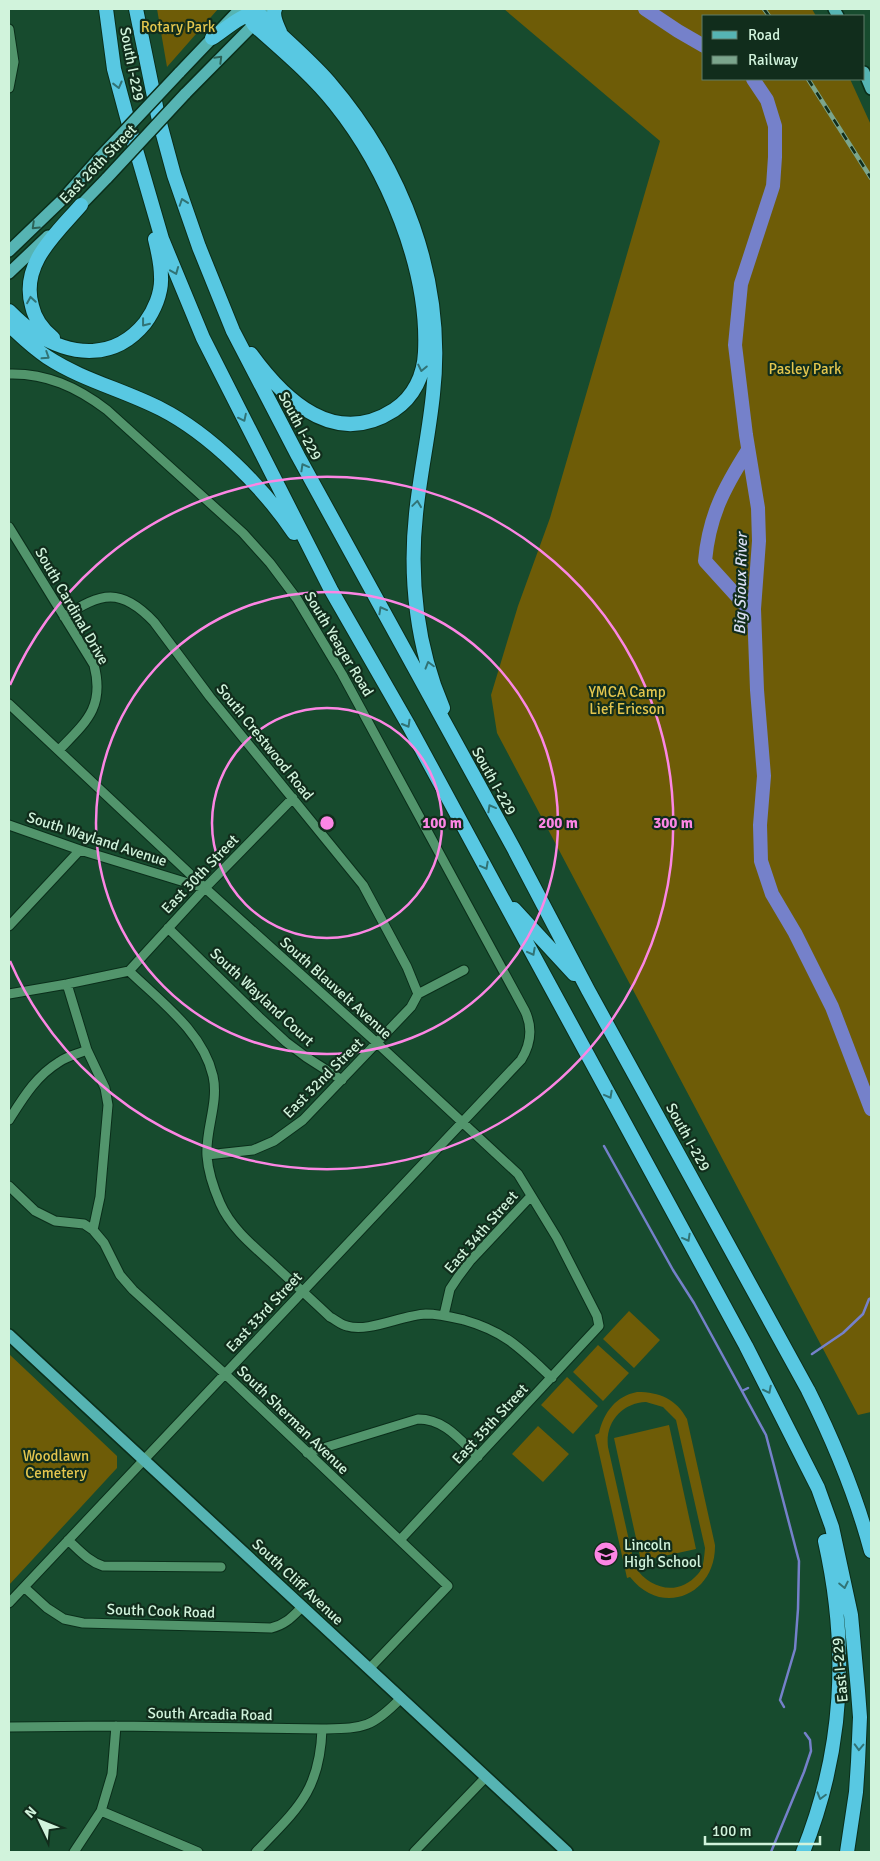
<svg xmlns="http://www.w3.org/2000/svg" width="880" height="1861" viewBox="0 0 880 1861" font-family="Signika,sans-serif">
	<style>
		.green { fill: #6e5c07; fill-rule: evenodd }
		.lines { fill: none; stroke-linecap: round; stroke-linejoin: round }
		.stream { stroke: #7581ca; stroke-width: 2.5 }
		.river { stroke: #7581ca; stroke-width: 14 }
		.minor-casing { stroke: #0a2e1a; stroke-width: 11 }
		.major-casing { stroke: #0a2e1a; stroke-width: 14 }
		.highway-casing { stroke: #0a2e1a; stroke-width: 16 }
		.minor { stroke: #52956c; stroke-width: 9 }
		.major { stroke: #56b4b3; stroke-width: 11 }
		.highway { stroke: #58c8e2; stroke-width: 14 }
		.rail-casing { stroke: #7ba58c; stroke-width: 4.5 }
		.rail { stroke: #112d1c; stroke-width: 2.5; stroke-dasharray: 8; stroke-linecap: butt }
		.major-bridge-casing { stroke: #0a2e1a; stroke-width: 14; stroke-linecap: butt }
		.major-bridge { stroke: #56b4b3; stroke-width: 11 }
		.oneway { stroke: #2d6358 }
		.oneway2 { stroke: #317375 }
		.ring { fill: none; stroke: #fc86e4; stroke-width: 2.5 }
		.labels { text-anchor: middle; stroke-width: 4.5; stroke-linejoin: round; paint-order: stroke }
		.park-label { font-size: 15px; fill: #e4c64e; stroke: #112d1c }
		.street-label { font-size: 15px; fill: #d1f3dc; stroke: #112d1c }
		.poi-label { font-size: 15px; fill: #d1f3dc; stroke: #112d1c; text-anchor: start }
		.water-label { font-size: 16px; font-style: italic; fill: #d9def2; stroke: #112d1c }
		.centre { fill: #fc86e4; stroke: #112d1c; stroke-width: 2.5 }
		.ring-label { font-size: 15px; text-anchor: middle; font-weight: bold; fill: #fc86e4; stroke: #112d1c; stroke-width: 4.5; stroke-linejoin: round; paint-order: stroke }
	</style>
	<rect width="100%" height="100%" fill="#174b2e"/>
	<path class="green" d="M157 9H218L167 67Z
		M504 9H812L816 16H704V79H850L871 125V1412L858 1415 497 733 491 695 518 606 550 518 660 141Z
		M629 1311 660 1340 634 1368 603 1339Z
		M598 1345 629 1373 603 1401 573 1372Z
		M9 1354 117 1456V1468L9 1585Z
		M567 1377 598 1406 573 1434 541 1405Z
		M637 1392C660 1392 676 1399 687 1419L715 1545C716 1595 662 1618 630 1577L627 1578 595 1435 599 1433C604 1412 616 1396 637 1392ZM646 1402 663 1407 676 1420 705 1548C704 1557 704 1568 698 1574 678 1597 650 1589 635 1567L608 1447C605 1422 622 1403 646 1402Z
		M669 1425 696 1549 641 1561 614 1438Z
		M538 1426 569 1454 543 1482 512 1454Z"/>
	<g class="lines">
		<path class="stream" d="M604 1146 673 1270 694 1303 766 1435 799 1561 798 1609 795 1649 780 1700 784 1707
			M812 1354 843 1333 863 1314 869 1299 871 1298
			M742 1391 748 1388
			M771 1852 804 1772 811 1751 810 1740 805 1733"/>
		<path class="river" d="M645 9 678 31 704 46
			M753 79 767 100 775 126V157L773 186 741 284 735 345 746 435 758 508 759 541 754 609 757 690 764 776 760 825 761 861 772 894 795 933 832 1007 871 1109
			M748 450C724 488 709 516 705 561L754 615"/>
		<defs>
			<path id="minor" d="M9 29 14 62 9 88
				M9 374C46 373 77 387 107 410L243 533 270 563 297 599 342 674 525 1011C533 1028 531 1044 521 1060L9 1603
				M9 527 94 665C105 707 86 722 59 750
				M64 617C101 592 121 587 154 622L210 697 363 885 407 967 418 994
				M9 704 205 888 377 1043 518 1174 557 1238 597 1316 599 1326 400 1540
				M9 825 80 850 201 887
				M9 926 80 850
				M168 928 259 1017 286 1042 306 1057 342 1080
				M129 971C160 1001 203 1032 213 1076 219 1103 205 1130 207 1156 208 1171 214 1189 220 1203 231 1228 252 1245 272 1263 291 1281 311 1299 330 1317 336 1320 341 1325 347 1326 368 1333 402 1315 426 1314 439 1314 451 1317 464 1320 506 1332 521 1349 552 1378
				M129 971 205 888 293 798
				M67 984 87 1050 105 1088 108 1105 100 1197 93 1230
				M9 994 67 984 129 971
				M9 1120C23 1098 36 1076 59 1062 67 1056 78 1054 87 1050
				M207 1155 253 1150 274 1141 303 1120 411 1007 418 994 464 970
				M9 1186 35 1211 55 1221 84 1224 93 1230 104 1243 120 1275 133 1290 224 1373 448 1586 369 1669
				M444 1315 450 1289 458 1277 470 1261 531 1196
				M307 1453 418 1419C445 1419 460 1440 478 1457
				M68 1540C79 1550 88 1561 103 1566L221 1567
				M24 1587 47 1608 64 1619 83 1623 271 1628C285 1625 292 1617 302 1607
				M9 1727 116 1726 322 1729C363 1728 371 1729 401 1698
				M101 1811 198 1852
				M74 1852 101 1811 112 1774 116 1726
				M256 1852C296 1810 320 1792 322 1729
				M414 1852 486 1777"/>
			<path id="major" d="M834 9 838 16
				M864 72 871 89
				M179 73 240 9
				M185 94 269 9
				M76 210 107 178
				M9 251 61 201 101 156
				M9 273 48 236
				M9 1335 567 1852"/>
			<path id="highway" d="M106 9 114 69 132 136 162 239 203 338 331 590 409 726 500 894 746 1346 818 1488 832 1527 851 1615 858 1691 860 1717 858 1762 856 1792 847 1852
				M136 9 158 116 174 175 199 247 233 331 298 456 514 849 588 990 808 1390C834 1442 856 1495 871 1551
				M275 9C272 16 277 25 280 32
				M212 38C225 30 242 13 258 13 281 36 307 57 329 82 402 167 446 279 433 394 429 434 420 474 416 514 409 579 417 648 443 708
				M9 311C17 319 25 327 35 333 72 357 115 360 145 323 154 311 162 293 161 277 161 265 158 251 155 239
				M9 325C21 336 33 348 47 357 82 380 124 390 161 409 210 434 263 487 294 533
				M53 338C42 329 35 320 32 306 20 264 56 234 81 205
				M251 354C285 401 335 448 394 410 414 397 424 375 425 352 429 268 387 169 335 104 312 75 282 50 254 25L251 20 253 9
				M514 909 574 974
				M803 1852C844 1750 849 1648 825 1541"/>
		</defs>
		<use href="#minor" class="minor-casing"/>
		<use href="#major" class="major-casing"/>
		<use href="#highway" class="highway-casing"/>
		<use href="#minor" class="minor"/>
		<use href="#major" class="major"/>
		<use href="#highway" class="highway"/>
		<defs>
			<path id="rail" d="M764 9 769 16
				M808 79 871 178"/>
		</defs>
		<use href="#rail" class="rail-casing"/>
		<use href="#rail" class="rail"/>
		<defs>
			<path id="major-bridge" d="M101 156 179 73
				M107 178 185 94"/>
		</defs>
		<use href="#major-bridge" class="major-bridge-casing"/>
		<use href="#major-bridge" class="major-bridge"/>
	</g>
	<defs><path id="oneway-chevron" d="M-2-3.5L2.5 0L-2 3.5" fill="none" stroke-width="1.6" stroke-linecap="round" stroke-linejoin="round" transform="scale(1.25)"/></defs>
	<g class="oneway">
		<use href="#oneway-chevron" transform="translate(219 59) rotate(-45)"/>
		<use href="#oneway-chevron" transform="translate(35 226) rotate(136)"/>
	</g>
	<g class="oneway2">
		<use href="#oneway-chevron" transform="translate(118 85) rotate(76)"/>
		<use href="#oneway-chevron" transform="translate(183 202) rotate(-109)"/>
		<use href="#oneway-chevron" transform="translate(175 271) rotate(68)"/>
		<use href="#oneway-chevron" transform="translate(31 300) rotate(-99)"/>
		<use href="#oneway-chevron" transform="translate(145 323) rotate(128)"/>
		<use href="#oneway-chevron" transform="translate(46 356) rotate(33)"/>
		<use href="#oneway-chevron" transform="translate(422 368) rotate(102)"/>
		<use href="#oneway-chevron" transform="translate(243 418) rotate(64)"/>
		<use href="#oneway-chevron" transform="translate(304 467) rotate(-119)"/>
		<use href="#oneway-chevron" transform="translate(417 504) rotate(-82)"/>
		<use href="#oneway-chevron" transform="translate(382 610) rotate(-119)"/>
		<use href="#oneway-chevron" transform="translate(429 665) rotate(-106)"/>
		<use href="#oneway-chevron" transform="translate(407 724) rotate(60)"/>
		<use href="#oneway-chevron" transform="translate(491 808) rotate(-119)"/>
		<use href="#oneway-chevron" transform="translate(485 866) rotate(62)"/>
		<use href="#oneway-chevron" transform="translate(532 952) rotate(62)"/>
		<use href="#oneway-chevron" transform="translate(609 1095) rotate(62)"/>
		<use href="#oneway-chevron" transform="translate(687 1238) rotate(61)"/>
		<use href="#oneway-chevron" transform="translate(768 1390) rotate(63)"/>
		<use href="#oneway-chevron" transform="translate(844 1585) rotate(78)"/>
		<use href="#oneway-chevron" transform="translate(859 1747) rotate(92)"/>
		<use href="#oneway-chevron" transform="translate(821 1796) rotate(106)"/>
	</g>
	<g class="ring">
		<circle cx="327" cy="823" r="115"/>
		<circle cx="327" cy="823" r="231"/>
		<path d="M10 685A346 346 0 1 1 10 961"/>
	</g>
	<defs>
		<symbol id="school-disc" viewBox="-11 -11 22 22"><circle r="9.5" fill="#fc86e4" stroke="#112d1c"/><path d="M0-5L7-2L0 1L-7-2ZM-4 1L0 2.5L4 1V4Q0 6-4 4Z" fill="#111"/></symbol>
	</defs>
	<g fill-rule="evenodd">
		<use href="#school-disc" x="592" y="1540" width="28" height="28"/>
	</g>
	<g class="labels">
		<g class="park-label">
			<text x="178" y="32">Rotary Park</text>
			<text x="805" y="374">Pasley Park</text>
			<text x="627" y="697">YMCA Camp<tspan x="627" dy="17">Lief Ericson</tspan></text>
			<text x="56" y="1461">Woodlawn<tspan x="56" dy="17">Cemetery</tspan></text>
		</g>
		<g class="street-label">
			<text transform="translate(132 64) rotate(79)" y="5">South I-229</text>
			<text transform="translate(98 164) rotate(-46)" y="5">East 26th Street</text>
			<text transform="translate(300 426) rotate(62)" y="5">South I-229</text>
			<text transform="translate(72 606) rotate(60)" y="5">South Cardinal Drive</text>
			<text transform="translate(339 644) rotate(59)" y="5">South Yeager Road</text>
			<text transform="translate(265 742) rotate(51)" y="5">South Crestwood Road</text>
			<text transform="translate(494 781) rotate(61)" y="5">South I-229</text>
			<text transform="translate(97 839) rotate(18)" y="5">South Wayland Avenue</text>
			<text transform="translate(200 874) rotate(-46)" y="5">East 30th Street</text>
			<text transform="translate(336 988) rotate(42)" y="5">South Blauvelt Avenue</text>
			<text transform="translate(262 997) rotate(43)" y="5">South Wayland Court</text>
			<text transform="translate(323 1078) rotate(-45)" y="5">East 32nd Street</text>
			<text transform="translate(688 1137) rotate(61)" y="5">South I-229</text>
			<text transform="translate(481 1232) rotate(-49)" y="5">East 34th Street</text>
			<text transform="translate(264 1312) rotate(-47)" y="5">East 33rd Street</text>
			<text transform="translate(293 1420) rotate(44)" y="5">South Sherman Avenue</text>
			<text transform="translate(490 1424) rotate(-47)" y="5">East 35th Street</text>
			<text transform="translate(298 1582) rotate(43)" y="5">South Cliff Avenue</text>
			<text transform="translate(161 1611) rotate(2)" y="5">South Cook Road</text>
			<text transform="translate(840 1670) rotate(-95)" y="5">East I-229</text>
			<text transform="translate(210 1714) rotate(1)" y="5">South Arcadia Road</text>
		</g>
		<g class="poi-label">
			<text x="624" y="1550">Lincoln<tspan x="624" dy="17">High School</tspan></text>
		</g>
		<g class="water-label">
			<text transform="translate(740 584) rotate(-89)" y="6">Big Sioux River</text>
		</g>
	</g>
	<circle cx="327" cy="823" r="8" class="centre"/>
	<g class="ring-label">
		<text x="442" y="828">100 m</text>
		<text x="558" y="828">200 m</text>
		<text x="673" y="828">300 m</text>
	</g>
	<rect width="880" height="1861" fill="none" stroke="#d1f3dc" stroke-width="20"/>
	<rect x="702" y="15" width="162" height="65" fill="#112d1c" stroke="#5e7c69"/>
	<rect x="712" y="31" width="25" height="8" fill="#56b4b3" stroke="#5e7c69"/>
	<text x="748" y="40" font-size="15" fill="#d1f3dc">Road</text>
	<rect x="712" y="56" width="25" height="8" fill="#7ba58c" stroke="#5e7c69"/>
	<text x="748" y="65" font-size="15" fill="#d1f3dc">Railway</text>
	<g transform="translate(40 1821) rotate(313)" stroke="#112d1c" stroke-width="4" paint-order="stroke">
	<path d="M0-4L9 19L0 12L-9 19Z" fill="#d1f3dc"/>
	<text y="-8" font-size="14" font-weight="bold" text-anchor="middle" fill="#d1f3dc">N</text>
	</g>
	<path d="M705 1836v8h115v-8" fill="none" stroke="#d1f3dc" stroke-width="2.5"/>
	<text x="712" y="1836" font-size="15" fill="#d1f3dc" stroke="#112d1c" stroke-width="4" paint-order="stroke">100 m</text>
</svg>
